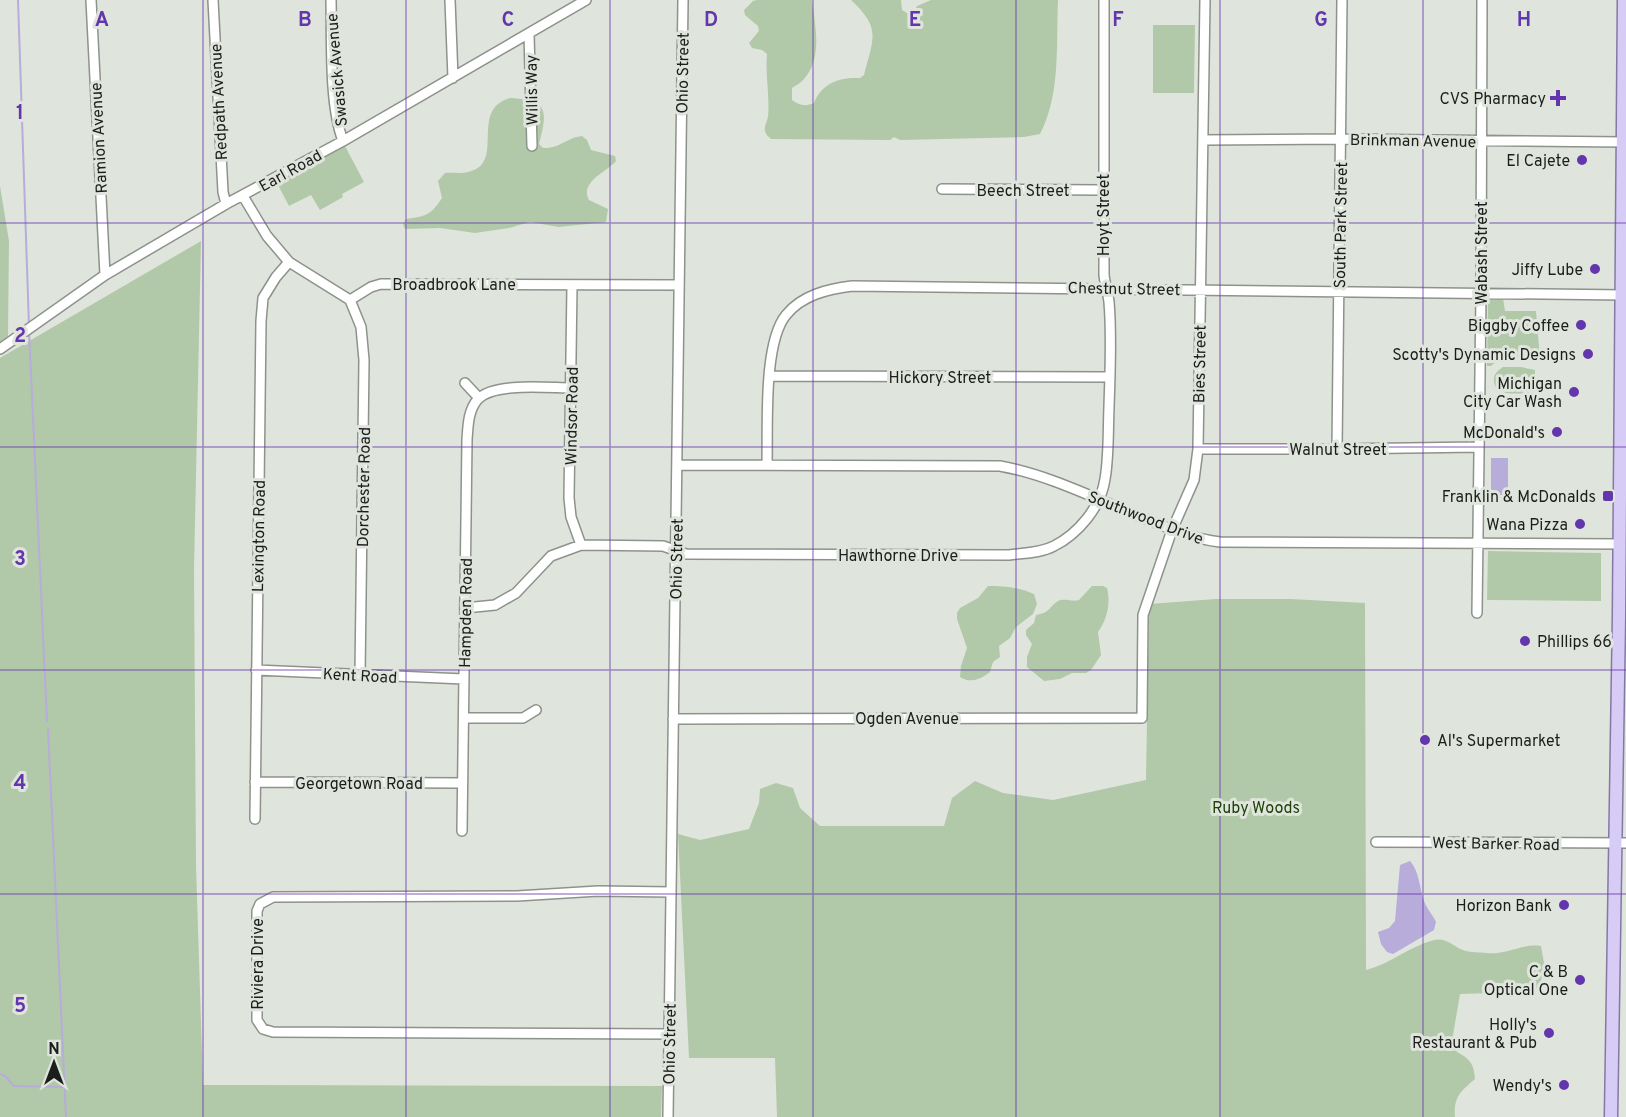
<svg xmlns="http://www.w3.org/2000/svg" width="1626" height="1117" viewBox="0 0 1626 1117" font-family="Overpass,sans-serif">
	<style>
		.green { fill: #b1c9a8 }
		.water { fill: #b8acda }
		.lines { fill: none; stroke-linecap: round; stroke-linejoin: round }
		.stream { stroke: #b8acda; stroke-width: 2 }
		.minor-casing { stroke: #8d938b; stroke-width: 12 }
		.major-casing { stroke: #8479a4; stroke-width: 15 }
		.minor { stroke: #fff; stroke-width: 9 }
		.major { stroke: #d7ccf5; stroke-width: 12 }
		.grid { fill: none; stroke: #6436ad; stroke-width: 1.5; stroke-opacity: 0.55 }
		.poi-dot { fill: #6436ad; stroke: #dfe5dc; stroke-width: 2 }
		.labels { text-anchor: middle; stroke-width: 6; stroke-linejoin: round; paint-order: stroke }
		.street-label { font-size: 16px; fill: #1c1e1b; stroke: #dfe5dc }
		.poi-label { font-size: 16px; fill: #1c1e1b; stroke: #dfe5dc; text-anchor: end }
		.park-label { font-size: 16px; fill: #1d4307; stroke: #dfe5dc }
		.grid-label { font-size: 20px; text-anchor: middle; font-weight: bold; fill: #6436ad; stroke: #dfe5dc; stroke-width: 6; stroke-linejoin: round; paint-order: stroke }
	</style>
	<rect width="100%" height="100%" fill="#dfe5dc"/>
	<path class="green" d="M757 0H812C815 25 823 58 804 79 801 83 796 85 792 88V100C799 105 805 107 814 103 822 83 839 77 860 78L864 75C873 38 882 29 851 0H901L902 10 912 16 917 6 931 0H1058C1056 44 1061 94 1040 134L1024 137 900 140 894 137 890 140 771 139C768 136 766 135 765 131 764 126 767 122 768 117 770 96 765 75 767 54L762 50 752 48 749 43 759 31 758 26 745 15 744 10 753 1Z
		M1153 25H1195L1194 93H1153Z
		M510 98C548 100 548 110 539 144L543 148C560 149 565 138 582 136L587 140 591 150 615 156 616 161C607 172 579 182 589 200L608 209 606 222 559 227 530 222 509 228 475 233 440 228 405 229 403 224 406 219C426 216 430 216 442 198L438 181 445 173C452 172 461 174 468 172 507 164 468 110 510 98Z
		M345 146 364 182 342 194 343 197 320 210 311 195 289 206 277 183Z
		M0 186 9 241 8 336 0 345Z
		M201 241 194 569 196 866 203 1085 662 1086 661 1117H0V358Z
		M1503 298 1505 311H1536L1540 359H1499L1491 366H1487L1488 303 1490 299Z
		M1503 367H1521L1535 370V392C1523 393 1492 399 1494 378 1495 372 1499 370 1503 367Z
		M1488 551 1601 553V601L1487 600Z
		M988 586C1003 586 1019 587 1034 594L1037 604 1033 614 1016 627 1010 638 999 646 1000 657 993 662 990 672C981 679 970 684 960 677L961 666 967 648 957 619V613L960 608 978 598Z
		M1092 586H1103L1107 588C1111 603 1107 620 1098 632L1101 655 1091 670 1086 673H1072L1060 679 1044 681 1027 667V657L1032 644 1026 635V630L1034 623 1036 615C1052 612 1047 608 1058 601 1065 598 1072 602 1079 600Z
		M1216 599H1291L1365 603 1366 970C1390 964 1410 946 1434 940 1446 937 1453 946 1463 950 1470 953 1480 952 1487 953 1506 955 1523 943 1541 946L1544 963 1540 987 1525 992 1460 994 1453 1035 1457 1052C1470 1059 1474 1064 1475 1079 1461 1091 1453 1097 1455 1117H777L775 1058H689L678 834 700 840 749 829 759 803 760 789 776 783 793 788 800 808 820 826H944L952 798 975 781 1003 793 1053 800 1146 780 1149 604Z"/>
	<path class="water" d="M1491 458H1508V495H1491Z
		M1410 861C1420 873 1419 887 1424 901 1427 909 1433 915 1436 922L1434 930 1393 954 1387 952 1381 944 1378 932 1389 928 1395 921 1400 865Z"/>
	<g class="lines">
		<path class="stream" d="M18 0 29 326
			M29 331 47 721
			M48 729 66 1117
			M0 1074 5 1076 14 1086 64 1087"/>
		<defs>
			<path id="minor" d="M91 0 105 275
				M213 0 223 192 226 204
				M331 0C332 41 329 104 343 141
				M450 0 453 78
				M529 34 532 146
				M1203 140 1342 139 1624 142
				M942 189 1103 190
				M243 196 267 236 289 262 350 300 371 287 381 284 679 285
				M572 285 569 498 571 517 581 545
				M350 300 361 327 364 360 360 675
				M0 349 105 275 226 204 343 141 586 0
				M770 376 1110 377
				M465 383 479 398
				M1198 449H1337L1478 447
				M1337 449 1342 0
				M767 464C768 427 763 343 786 315 802 295 828 289 852 286 1108 287 1365 292 1622 295
				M677 465 1000 466C1050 475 1098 500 1146 519 1170 529 1194 539 1220 542L1620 544
				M465 608 495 605 516 593 551 556 581 545 663 546 686 554 1009 555C1024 553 1041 553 1054 546 1078 534 1101 507 1105 479 1109 456 1108 430 1109 407 1110 372 1112 336 1109 302 1108 293 1105 284 1104 275V0
				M1477 613 1481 293 1482 0
				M256 670 464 679
				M464 718H523L536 710
				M673 719 1142 718 1143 615 1172 530 1194 480 1198 449 1205 0
				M255 782 462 783
				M255 819 261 321 263 298 276 277 289 262
				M462 831 467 440C468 426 468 410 478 399 495 382 549 388 571 388
				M1376 842 1626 843
				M669 1034 273 1032 263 1029 257 1020V911L260 904 273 897 517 896 598 891 671 892
				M668 1117 683 0"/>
			<path id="major" d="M1611 1117 1619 616 1624 0"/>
		</defs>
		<use href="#minor" class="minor-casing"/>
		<use href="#major" class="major-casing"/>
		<use href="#minor" class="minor"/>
		<use href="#major" class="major"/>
	</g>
	<path class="grid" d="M203 0V1117M406 0V1117M610 0V1117M813 0V1117M1016 0V1117M1220 0V1117M1423 0V1117M0 223H1626M0 447H1626M0 670H1626M0 894H1626"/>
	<g class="poi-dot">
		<path d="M1555 89h6v6h6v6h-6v6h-6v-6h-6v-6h6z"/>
		<circle cx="1582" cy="160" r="6"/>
		<circle cx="1595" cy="269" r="6"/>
		<circle cx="1581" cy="325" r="6"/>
		<circle cx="1588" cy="354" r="6"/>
		<circle cx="1574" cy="392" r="6"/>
		<circle cx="1557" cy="432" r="6"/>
		<rect x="1602" y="490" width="12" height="12" rx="3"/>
		<circle cx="1580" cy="524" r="6"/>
		<circle cx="1525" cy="641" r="6"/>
		<circle cx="1425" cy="740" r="6"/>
		<circle cx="1564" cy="905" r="6"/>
		<circle cx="1580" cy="980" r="6"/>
		<circle cx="1549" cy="1033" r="6"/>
		<circle cx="1564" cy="1085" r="6"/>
	</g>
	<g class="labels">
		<g class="street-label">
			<text transform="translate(336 70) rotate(-95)" y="6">Swasick Avenue</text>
			<text transform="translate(682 73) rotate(-89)" y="6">Ohio Street</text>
			<text transform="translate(531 90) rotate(-91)" y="6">Willis Way</text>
			<text transform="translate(218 102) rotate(-93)" y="6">Redpath Avenue</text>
			<text transform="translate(98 138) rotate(-93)" y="6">Ramion Avenue</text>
			<text transform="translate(1413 140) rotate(1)" y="6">Brinkman Avenue</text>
			<text transform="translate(290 170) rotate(-29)" y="6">Earl Road</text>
			<text x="1023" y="196">Beech Street</text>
			<text transform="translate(1103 215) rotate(-90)" y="6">Hoyt Street</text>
			<text transform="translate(1340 225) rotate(-89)" y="6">South Park Street</text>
			<text transform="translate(1481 253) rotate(-90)" y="6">Wabash Street</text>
			<text x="454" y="290">Broadbrook Lane</text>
			<text transform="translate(1124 288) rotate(1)" y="6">Chestnut Street</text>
			<text transform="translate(1199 364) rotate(-89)" y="6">Bies Street</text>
			<text x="940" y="383">Hickory Street</text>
			<text transform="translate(571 416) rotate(-89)" y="6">Windsor Road</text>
			<text x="1338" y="455">Walnut Street</text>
			<text transform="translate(363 487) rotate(-89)" y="6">Dorchester Road</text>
			<text transform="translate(1146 517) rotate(21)" y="6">Southwood Drive</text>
			<text transform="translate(258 536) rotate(-89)" y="6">Lexington Road</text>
			<text x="898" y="561">Hawthorne Drive</text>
			<text transform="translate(676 559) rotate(-89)" y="6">Ohio Street</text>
			<text transform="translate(465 613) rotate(-89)" y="6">Hampden Road</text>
			<text transform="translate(360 675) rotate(3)" y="6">Kent Road</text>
			<text x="907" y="724">Ogden Avenue</text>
			<text x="359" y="789">Georgetown Road</text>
			<text transform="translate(1496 843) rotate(1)" y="6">West Barker Road</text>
			<text transform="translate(257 964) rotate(-90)" y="6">Riviera Drive</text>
			<text transform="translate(669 1044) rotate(-89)" y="6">Ohio Street</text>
		</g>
		<g class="poi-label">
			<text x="1546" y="104">CVS Pharmacy</text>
			<text x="1570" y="166">El Cajete</text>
			<text x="1583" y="275">Jiffy Lube</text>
			<text x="1569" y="331">Biggby Coffee</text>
			<text x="1576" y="360">Scotty's Dynamic Designs</text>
			<text x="1562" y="389">Michigan<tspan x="1562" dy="18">City Car Wash</tspan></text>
			<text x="1545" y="438">McDonald's</text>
			<text x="1596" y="502">Franklin &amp; McDonalds</text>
			<text x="1568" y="530">Wana Pizza</text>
			<text x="1537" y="647" text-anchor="start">Phillips 66</text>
			<text x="1437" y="746" text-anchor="start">Al's Supermarket</text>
			<text x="1552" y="911">Horizon Bank</text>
			<text x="1568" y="977">C &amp; B<tspan x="1568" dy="18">Optical One</tspan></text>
			<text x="1537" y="1030">Holly's<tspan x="1537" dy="18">Restaurant &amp; Pub</tspan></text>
			<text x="1552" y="1091">Wendy's</text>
		</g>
		<g class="park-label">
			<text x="1256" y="813">Ruby Woods</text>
		</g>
	</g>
	<g class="grid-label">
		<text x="102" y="26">A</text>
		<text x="305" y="26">B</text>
		<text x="508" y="26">C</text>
		<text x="711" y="26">D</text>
		<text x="915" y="26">E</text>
		<text x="1118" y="26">F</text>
		<text x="1321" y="26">G</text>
		<text x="1524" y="26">H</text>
		<text x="20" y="119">1</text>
		<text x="20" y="342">2</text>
		<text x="20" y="565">3</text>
		<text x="20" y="789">4</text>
		<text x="20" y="1012">5</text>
	</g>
	<g transform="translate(54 1063)" stroke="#dfe5dc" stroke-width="4.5" paint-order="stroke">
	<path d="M0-4.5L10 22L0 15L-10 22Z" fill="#1c1e1b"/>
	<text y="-9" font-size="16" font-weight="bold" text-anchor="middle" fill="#1c1e1b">N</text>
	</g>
</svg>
